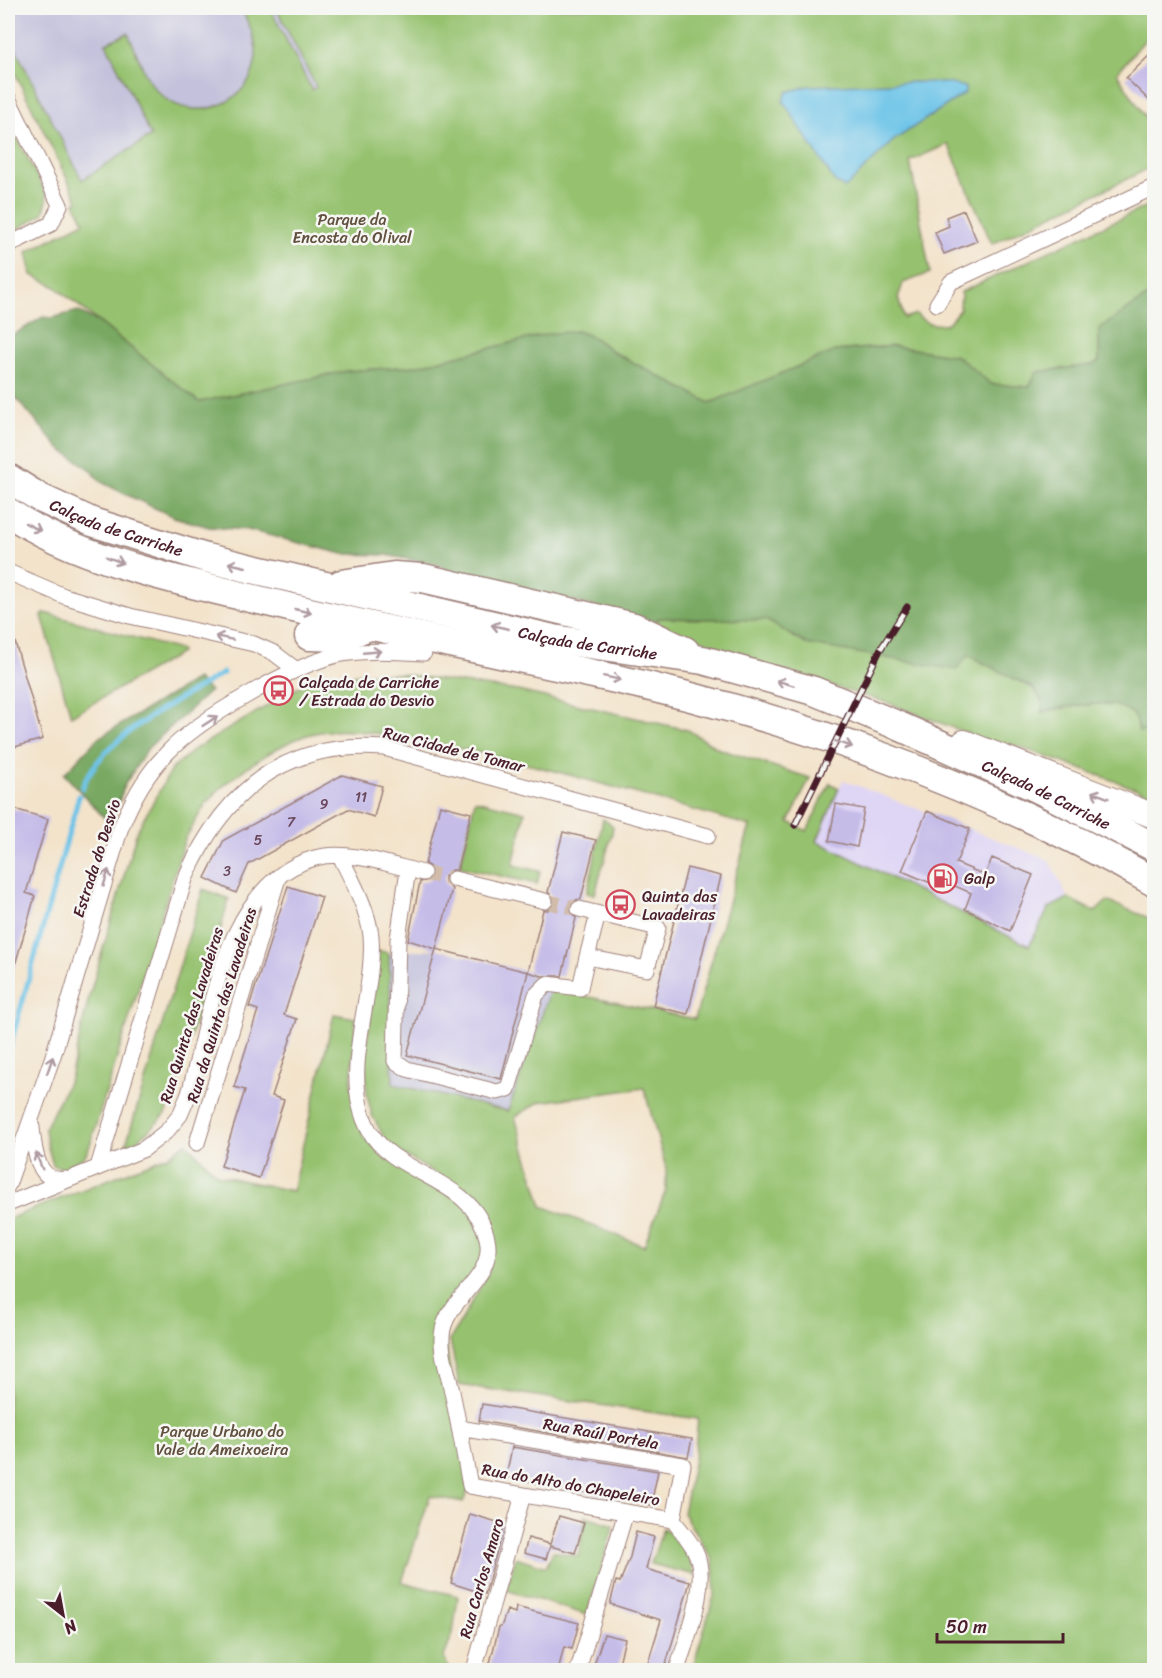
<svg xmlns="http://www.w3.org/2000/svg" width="1162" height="1678" viewBox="0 0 1162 1678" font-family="Sriracha,sans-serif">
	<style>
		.built { fill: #dfd5f5 }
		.industrial { fill: #c3c1db }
		.green { fill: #96c26f; stroke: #70704d; stroke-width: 1.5; fill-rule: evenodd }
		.forest { fill: #78a862; stroke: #616446; stroke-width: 1.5 }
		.water { fill: #6bc3e8; stroke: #5a718a; stroke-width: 1.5 }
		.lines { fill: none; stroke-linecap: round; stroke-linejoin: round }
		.stream { stroke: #6bc3e8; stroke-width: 5 }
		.building { fill: #c5bce8 }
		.street-tunnel { stroke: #d1bcab; stroke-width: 15; stroke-dasharray: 15 8; stroke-linecap: butt }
		.street-casing { stroke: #9e817b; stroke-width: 17 }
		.primary-casing { stroke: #9e817b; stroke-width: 26 }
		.highway-casing { stroke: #9e817b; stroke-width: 31 }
		.street { stroke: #fff; stroke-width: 15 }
		.primary { stroke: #fff; stroke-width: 24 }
		.highway { stroke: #fff; stroke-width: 28 }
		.rail-casing { stroke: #4a1f2b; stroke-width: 7 }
		.rail { stroke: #f6f6f2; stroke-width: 4.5; stroke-dasharray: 14; stroke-linecap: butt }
		.oneway { stroke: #ae9aa0 }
		.labels { text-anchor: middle; stroke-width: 5; stroke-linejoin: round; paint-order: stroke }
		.number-label { font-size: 14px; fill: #69465a }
		.park-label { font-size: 16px; fill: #61503f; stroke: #f6f6f2 }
		.street-label { font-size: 16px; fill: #4a1f2b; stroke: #f6f6f2 }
		.poi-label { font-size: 16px; fill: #4a1f2b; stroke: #f6f6f2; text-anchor: start }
	</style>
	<rect width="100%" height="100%" fill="#f6f6f2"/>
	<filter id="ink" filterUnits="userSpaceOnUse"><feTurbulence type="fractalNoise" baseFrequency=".0167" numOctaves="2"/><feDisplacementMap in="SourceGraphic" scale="12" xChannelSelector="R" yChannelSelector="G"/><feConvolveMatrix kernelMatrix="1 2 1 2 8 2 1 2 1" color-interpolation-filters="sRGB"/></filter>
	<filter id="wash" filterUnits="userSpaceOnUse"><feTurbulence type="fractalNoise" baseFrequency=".008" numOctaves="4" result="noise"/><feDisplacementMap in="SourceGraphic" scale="24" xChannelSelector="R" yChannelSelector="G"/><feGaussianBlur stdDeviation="1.35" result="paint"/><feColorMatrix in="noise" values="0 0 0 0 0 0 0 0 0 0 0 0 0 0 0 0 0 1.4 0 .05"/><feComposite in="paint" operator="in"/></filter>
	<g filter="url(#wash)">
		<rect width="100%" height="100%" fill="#f3e3cb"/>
		<path class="built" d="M843 780 1049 860 1068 898 1049 908 1029 946 817 841Z"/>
		<path class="industrial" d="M8 8H298L333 79 78 201 8 59Z
			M436 949 528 972 551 989 508 1112 393 1084 389 953Z"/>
		<path class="green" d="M241 8H270L312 90 316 87 276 8H1154V29L1117 73 1154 131V166L992 244 948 144 910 161 930 273 903 283 898 298 904 318 916 314C925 324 935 327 948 323L960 309 961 292 1154 203V292L1099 329V361L1092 365 1038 372 1029 387 991 384 957 356 894 346 835 351 710 403 615 353 593 337 577 331 548 334 416 366 347 371 199 402 54 286 32 275 27 252 84 222 75 203 78 201 8 59V39L10 38 82 180 151 136 106 43 128 33C137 53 144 79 160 94 195 127 253 103 256 56 257 39 248 23 241 8Z
			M9 123 46 193 47 201 43 214 8 235Z
			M45 613 180 650 181 653 71 716 42 616Z
			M658 618 766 620 806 644 968 655 1033 688 1043 703 1042 712C1065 708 1122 693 1136 718 1138 722 1138 728 1139 732L1154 729V795L1011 744 993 743 888 703 700 646 657 622Z
			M360 674H401L518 691 688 730 719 749 810 778 789 822 807 831 830 783 839 788 817 841 1029 946 1049 908 1068 898 1095 912 1107 901 1154 920V1670H692L715 1593 713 1560 683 1513 694 1459 698 1419 459 1385 450 1340 490 1270 486 1216 477 1202 462 1189 402 1154 386 1141 372 1115 367 1095 365 1062 378 951 389 953 393 1084 508 1111 551 989 695 1019 750 826C639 795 529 760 415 740 380 734 342 725 307 735 277 745 225 779 206 804 198 815 192 828 185 839L88 1151 83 1158 63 1169 53 1165 47 1144 45 1129 70 1078 89 997 137 831 171 770 193 750 304 684ZM644 1088 666 1168V1190L644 1246 542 1206 515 1117 539 1102Z
			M475 800 525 812 513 865 540 871 537 884 460 867Z
			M603 819 613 826 612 833 595 894 587 893Z
			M203 889 229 899 173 1099 164 1116 134 1144H126Z
			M334 1014 356 1018 351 1086 363 1136 379 1152 471 1207 488 1255 443 1328 470 1486 463 1502 430 1496 402 1582 458 1596 453 1633 444 1657 449 1670H8V1219L168 1156 186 1143 218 1175 292 1191Z
			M586 1516 614 1525 587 1615 506 1590 516 1557 546 1567 553 1551 578 1556Z
			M663 1528C683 1540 688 1554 695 1575L651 1564Z"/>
		<path class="forest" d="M1154 292V729L1139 732C1138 728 1138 722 1136 719 1122 693 1064 708 1041 712L1043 703 1033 688 968 655 956 670 806 644 766 620 658 618 657 622 446 570 439 565 386 555 343 554 248 530 209 527 174 517 125 494 101 482 90 469 60 449 15 397 8 383V338L43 317 52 318 78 311 100 323 199 402 347 371 416 366 548 334 577 331 593 337 615 353 710 403 835 351 894 346 957 356 991 384 1029 387 1037 372 1092 365 1099 361V329Z
			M197 679 210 691 148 748 125 784 111 825 64 774 98 738Z"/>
		<path class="water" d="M916 82 947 83 965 87V93L894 140 845 188 835 182 783 101 787 92 809 86Z"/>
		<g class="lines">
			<path class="stream" d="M82 788C102 736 178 701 223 673
				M8 1054 79 796"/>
		</g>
		<g id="blocks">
			<path class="building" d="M1155 50V106L1126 78Z
				M964 210 977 241 944 254 935 232 949 226 946 217Z
				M8 628H11L43 739 11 748 8 735Z
				M342 775 382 786 374 817 348 809 249 864 236 893 205 878 224 840Z
				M836 804 864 809 857 847 829 841Z
				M440 805 471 813 457 870H451L445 876V882L452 889 436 949 408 940 420 882 429 880 433 875 430 867 425 864Z
				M11 808 48 819 26 893 35 896 11 979 8 978V821Z
				M927 811 970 829 956 863 985 875 992 858 1033 875 1010 931 965 909 971 893 948 883 945 889 902 871Z
				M563 832 596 840 581 899 576 900 570 906V912L576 918 562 976H542L528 972 543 910H548L554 904V898L548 892Z
				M687 868 721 876 688 1014 653 1006Z
				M288 886 322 897 284 1015 297 1019 272 1096 284 1100 259 1178 221 1166 245 1090 234 1087 258 1010 249 1007Z
				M436 949 528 972 501 1079 407 1055Z
				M482 1404 692 1439 688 1457 479 1421Z
				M512 1447 658 1471 651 1505 506 1477Z
				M470 1514 504 1524 485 1594 451 1583Z
				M559 1516 584 1523 575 1553 550 1546 546 1559 524 1553 528 1538 550 1544Z
				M636 1532 654 1537 646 1569 690 1582 664 1671 647 1666 661 1620 610 1604 616 1581 620 1582 630 1557Z
				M516 1607 579 1623 572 1649 564 1647 558 1671H488L499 1627H501L507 1610 515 1613Z
				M604 1634 625 1639 617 1671H592Z"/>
		</g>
	</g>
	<g filter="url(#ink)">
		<use href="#blocks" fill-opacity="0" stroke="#9e817b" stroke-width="1.5"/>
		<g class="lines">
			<path class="street-tunnel" d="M423 873 454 879
				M545 901 579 909"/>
			<defs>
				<path id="street" d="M8 98 60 205 51 224 8 245
					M937 304 951 282 1154 187
					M8 572 64 596 130 616 254 644 274 653 295 669
					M340 856C352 880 368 909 371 936 376 997 338 1072 369 1130 395 1177 473 1177 487 1238 496 1277 451 1295 443 1329 439 1348 447 1369 451 1387 458 1420 464 1453 470 1486L673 1520C680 1530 690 1540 695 1551 711 1582 686 1639 677 1670
					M408 869 398 939 395 1061 407 1069 497 1092 508 1089 536 995 547 984 580 988 587 957
					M454 879 545 901
					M579 909 658 928 647 969 587 957 598 914
					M32 1127C34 1147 36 1184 65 1179
					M197 1143 278 878
					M98 1167 185 879C223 791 285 740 384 748L708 836
					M8 1185 53 1056 120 830C131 801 146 774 168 752 202 717 290 667 337 655 365 649 396 652 424 653
					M8 1204 144 1149 167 1131 180 1115 189 1094C210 1017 224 883 315 858 348 849 390 865 423 873
					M459 1428 683 1465 673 1520
					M474 1670 523 1495
					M578 1670 626 1512"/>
				<path id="primary" d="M964 742 1154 816"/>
				<g id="highway">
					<path id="s1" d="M8 478 40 498 92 522 206 558 553 639 703 660 814 691 899 726 1037 788 1154 847"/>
					<path d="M8 512C76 559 179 581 259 600 372 627 485 651 598 675 791 716 983 785 1154 882"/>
					<path d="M341 584 394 576 423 578 634 627 685 651"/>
					<path d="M309 636 341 637 367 627"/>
				</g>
			</defs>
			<use href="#street" class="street-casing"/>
			<use href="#primary" class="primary-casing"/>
			<use href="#highway" class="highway-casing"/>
			<use href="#street" class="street"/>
			<use href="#primary" class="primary"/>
			<use href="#highway" class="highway"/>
			<defs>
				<path id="rail" d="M795 825 880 650 907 607"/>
			</defs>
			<use href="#rail" class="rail-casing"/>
			<use href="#rail" class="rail"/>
		</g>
		<defs><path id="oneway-shaft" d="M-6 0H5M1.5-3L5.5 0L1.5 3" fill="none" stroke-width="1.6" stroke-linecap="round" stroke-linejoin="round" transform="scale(1.5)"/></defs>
		<g class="oneway">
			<use href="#oneway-shaft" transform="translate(33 527) rotate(27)"/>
			<use href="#oneway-shaft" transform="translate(115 560) rotate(21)"/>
			<use href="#oneway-shaft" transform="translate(237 565) rotate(-167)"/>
			<use href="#oneway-shaft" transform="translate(303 611) rotate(13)"/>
			<use href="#oneway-shaft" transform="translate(500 627) rotate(-167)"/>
			<use href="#oneway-shaft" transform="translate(224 638) rotate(-168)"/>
			<use href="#oneway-shaft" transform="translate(372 652) rotate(-5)"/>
			<use href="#oneway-shaft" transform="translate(612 678) rotate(12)"/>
			<use href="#oneway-shaft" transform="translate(785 683) rotate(-163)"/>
			<use href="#oneway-shaft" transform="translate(210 721) rotate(-33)"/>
			<use href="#oneway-shaft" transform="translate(844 744) rotate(19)"/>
			<use href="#oneway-shaft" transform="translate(1100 795) rotate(-159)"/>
			<use href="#oneway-shaft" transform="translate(106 878) rotate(-73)"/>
			<use href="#oneway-shaft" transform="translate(50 1065) rotate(-71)"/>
			<use href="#oneway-shaft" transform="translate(39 1161) rotate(-112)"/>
		</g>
	</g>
	<defs>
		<symbol id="bus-ring" viewBox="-11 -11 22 22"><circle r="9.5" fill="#f6f6f2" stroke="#d1495b" stroke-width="1.5"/><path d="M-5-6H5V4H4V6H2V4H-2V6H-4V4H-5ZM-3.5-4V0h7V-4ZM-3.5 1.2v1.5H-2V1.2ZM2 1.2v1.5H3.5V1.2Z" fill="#d1495b"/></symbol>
		<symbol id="fuel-ring" viewBox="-11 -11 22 22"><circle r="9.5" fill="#f6f6f2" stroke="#d1495b" stroke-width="1.5"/><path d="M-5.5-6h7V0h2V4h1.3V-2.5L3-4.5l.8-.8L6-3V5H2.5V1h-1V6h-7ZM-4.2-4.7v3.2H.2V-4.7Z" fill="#d1495b"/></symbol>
	</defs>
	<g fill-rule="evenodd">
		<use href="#bus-ring" x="262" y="674" width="33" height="33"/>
		<use href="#fuel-ring" x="926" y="862" width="33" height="33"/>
		<use href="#bus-ring" x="604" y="888" width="33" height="33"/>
	</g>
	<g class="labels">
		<g class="number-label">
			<text x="361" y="802">11</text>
			<text x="324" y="809">9</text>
			<text x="291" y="827">7</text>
			<text x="258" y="845">5</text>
			<text x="227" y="876">3</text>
		</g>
		<g class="park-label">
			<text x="352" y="225">Parque da<tspan x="352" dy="18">Encosta do Olival</tspan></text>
			<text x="222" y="1437">Parque Urbano do<tspan x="222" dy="18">Vale da Ameixoeira</tspan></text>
		</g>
		<g class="street-label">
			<text dy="6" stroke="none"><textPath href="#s1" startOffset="120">Calçada de Carriche</textPath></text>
			<text dy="6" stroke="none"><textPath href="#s1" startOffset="606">Calçada de Carriche</textPath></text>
			<text transform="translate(454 749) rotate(14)" y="6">Rua Cidade de Tomar</text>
			<text dy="6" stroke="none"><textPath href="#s1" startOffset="1092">Calçada de Carriche</textPath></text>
			<text transform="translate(96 858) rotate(-72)" y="6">Estrada do Desvio</text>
			<text transform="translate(221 1005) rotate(-73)" y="6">Rua da Quinta das Lavadeiras</text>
			<text transform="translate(191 1015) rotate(-73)" y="6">Rua Quinta das Lavadeiras</text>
			<text transform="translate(601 1433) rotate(10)" y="6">Rua Raúl Portela</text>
			<text transform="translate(571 1484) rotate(10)" y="6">Rua do Alto do Chapeleiro</text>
			<text transform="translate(481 1578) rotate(-74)" y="6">Rua Carlos Amaro</text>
		</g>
		<g class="poi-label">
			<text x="299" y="688">Calçada de Carriche<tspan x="299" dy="18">/ Estrada do Desvio</tspan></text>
			<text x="964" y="884">Galp</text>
			<text x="642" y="902">Quinta das<tspan x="642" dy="18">Lavadeiras</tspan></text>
		</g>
	</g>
	<rect width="1162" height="1678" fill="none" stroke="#f6f6f2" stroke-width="30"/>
	<g transform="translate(63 1615) rotate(149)" stroke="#f6f6f2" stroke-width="4.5" paint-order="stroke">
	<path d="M0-4.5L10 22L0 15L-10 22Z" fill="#4a1f2b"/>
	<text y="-9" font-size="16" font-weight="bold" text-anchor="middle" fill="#4a1f2b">N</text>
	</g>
	<path d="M937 1633v9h126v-9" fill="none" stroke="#4a1f2b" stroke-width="3"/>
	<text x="946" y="1633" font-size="18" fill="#4a1f2b" stroke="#f6f6f2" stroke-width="4.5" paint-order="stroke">50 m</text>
</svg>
